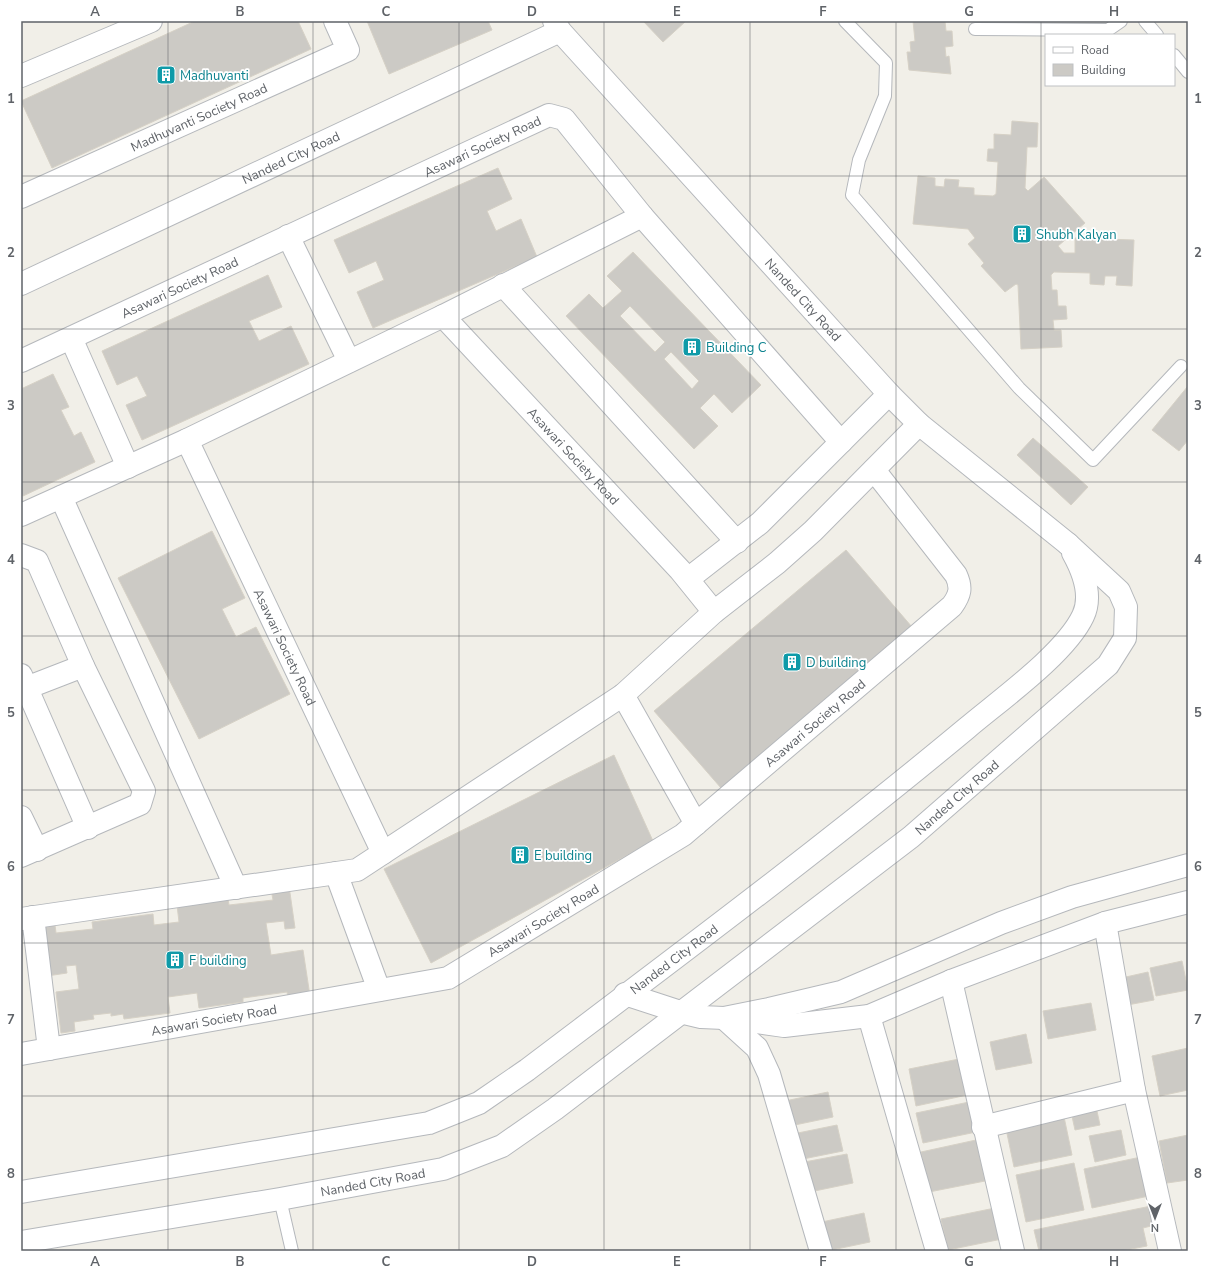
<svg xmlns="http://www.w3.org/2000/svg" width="1209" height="1272" viewBox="0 0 1209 1272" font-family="'Nunito Sans',sans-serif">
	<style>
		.building { fill: #cccac5; stroke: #d6d1c6; fill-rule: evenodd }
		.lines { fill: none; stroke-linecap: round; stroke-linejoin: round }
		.service-casing { stroke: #b5b8bc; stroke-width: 14 }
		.minor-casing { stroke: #b5b8bc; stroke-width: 24 }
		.tertiary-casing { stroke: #b5b8bc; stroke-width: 24 }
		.service { stroke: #fff; stroke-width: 12 }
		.minor { stroke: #fff; stroke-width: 22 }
		.tertiary { stroke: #fff; stroke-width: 22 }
		.grid { fill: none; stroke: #5f6368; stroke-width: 1; stroke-opacity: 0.55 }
		.labels { text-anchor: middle; stroke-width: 3.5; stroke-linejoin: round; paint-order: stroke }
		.culture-label { font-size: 13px; fill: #0d838f; stroke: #fff; text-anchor: start }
		.street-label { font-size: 13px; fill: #5f6368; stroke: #fff }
		.neatline { fill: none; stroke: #5f6368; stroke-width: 1.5 }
		.grid-label { font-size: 13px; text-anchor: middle; font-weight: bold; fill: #5f6368 }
	</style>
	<rect width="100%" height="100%" fill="#f1efe8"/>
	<path class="building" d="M195 21H298L311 49 52 168 21 101Z
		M367 21H488L492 30 389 74Z
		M643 21H686L663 42Z
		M913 21H945L946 31H952L953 46 945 47 946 57 949 56 951 74 909 70 907 52H911L910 42 915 41Z
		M1012 121 1038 123 1037 147H1027L1025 188 1028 191 1044 177 1085 223 1058 246 1064 253H1075V238L1134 240 1132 286 1116 285 1117 276H1105L1104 285 1090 284V273L1054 272 1051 275 1052 290H1057L1058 306H1066L1067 319 1053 320 1054 330H1061L1062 347 1021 349 1018 285 1016 284 1005 292 981 266 984 263 968 244 975 238 968 229 913 224 918 176 935 178V186L944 187 945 179 959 180 958 187 974 188V195L993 196 996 194 998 162 987 161 988 149H994V134L1011 135Z
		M498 168 512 199 487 211 496 231 521 219 537 257 373 328 357 292 384 280 376 261 349 273 334 240Z
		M633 252 761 385 732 413 714 394 700 408 718 426 694 449 566 316 589 294 603 308 622 291 607 276ZM630 306 665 342 655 352 620 316ZM671 352 699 381 692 389 664 359Z
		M268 275 282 307 249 321 259 341 291 326 309 364 142 440 126 405 147 396 137 376 117 385 102 351Z
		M53 374 69 407 61 410 74 436 81 432 95 462 23 496 21 493V389Z
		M1188 386V440L1179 451 1152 430Z
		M1033 438 1088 487 1071 505 1017 455Z
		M212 531 245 598 222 609 236 637 256 627 290 694 199 739 118 578Z
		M846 550 912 627 721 788 654 711Z
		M614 755 653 841 431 963 384 869Z
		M289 886 295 928 285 929 284 921 266 923 271 955 303 950 310 996 288 998 287 992 243 998V1002L199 1008 197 993 168 997 170 1013 124 1019 123 1014 111 1016V1013L93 1015 94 1019 74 1022 75 1031 61 1033 56 992 79 989 76 965 66 966 67 973 47 976 41 927 55 925 56 933 93 929 92 922 153 914 154 925 179 922 177 905 228 899 229 905 273 900 271 889Z
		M1182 961 1188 990 1156 996 1150 968Z
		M1148 972 1154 1000 1122 1006 1117 979Z
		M1091 1003 1096 1030 1048 1039 1043 1011Z
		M1026 1034 1032 1063 996 1070 990 1042Z
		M1188 1048V1090L1160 1096 1152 1056Z
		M964 1058 972 1094 916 1106 909 1069Z
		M828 1092 833 1117 790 1126 785 1101Z
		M974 1101 981 1131 923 1143 916 1113Z
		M1095 1102 1100 1125 1075 1130 1070 1107Z
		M1063 1112 1072 1155 1014 1167 1005 1124Z
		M837 1125 843 1151 798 1160 793 1134Z
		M1121 1130 1126 1155 1095 1162 1089 1136Z
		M1188 1135V1180L1167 1183 1159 1141Z
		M976 1140 985 1181 929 1192 921 1152Z
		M847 1154 853 1183 805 1193 799 1163Z
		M1141 1157 1149 1196 1092 1208 1084 1169Z
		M1074 1163 1084 1210 1026 1222 1016 1175Z
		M1151 1206 1155 1225 1143 1228 1147 1246 1121 1251H1039L1034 1230Z
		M995 1208 1002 1239 948 1250 941 1219Z
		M864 1213 870 1242 827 1251 817 1223Z"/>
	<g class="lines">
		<defs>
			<path id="service" d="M845 21 886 63 885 96 859 160 852 195 1019 388 1093 460 1181 366
				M1145 21 1157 35
				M975 29 1108 30 1121 21
				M1174 55 1188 72
				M280 1199 292 1251"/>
			<g id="minor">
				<path id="s1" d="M554 21 560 31 889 394 919 424 1068 544"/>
				<path d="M21 76 151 21"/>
				<path id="s2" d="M21 197 348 50 335 21"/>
				<path d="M288 236 349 361"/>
				<path id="s3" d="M21 284 560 31"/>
				<path d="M503 285 737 542"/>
				<path d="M443 316 642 216 841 442"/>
				<path d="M71 338 128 467"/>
				<path id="s4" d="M21 361 549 115 564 119 642 216"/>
				<path id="s5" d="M187 440 383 853"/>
				<path d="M61 497 236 888"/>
				<path id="s6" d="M21 515 187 440 443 316 680 570 714 612"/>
				<path d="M21 555 37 561 83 666"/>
				<path d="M688 579 760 523 889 394"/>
				<path d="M21 675 88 828"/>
				<path d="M21 690 83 666 144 791 140 804 21 856"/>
				<path d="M623 695 696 824"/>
				<path d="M21 817 37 850"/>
				<path d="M336 873 379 990"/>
				<path d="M33 917 49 1049"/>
				<path d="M21 919 357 870 623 695 714 612 777 563 813 531 919 424"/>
				<path d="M1105 923 1134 1090 1170 1251"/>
				<path d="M951 981 1013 1251"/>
				<path d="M625 994 680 1012 701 1017 724 1018 769 1009 841 992 1001 923 1072 897 1188 865"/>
				<path d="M869 1016 937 1251"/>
				<path d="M724 1018 757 1048 769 1074 821 1251"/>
				<path d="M743 1020 784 1026 869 1016 951 981 1105 923 1188 902"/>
				<path id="s7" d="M21 1054 448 978 683 835 952 606C960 595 962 588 956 575L874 470"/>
				<path d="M983 1127 1134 1090"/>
			</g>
			<g id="tertiary">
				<path id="s8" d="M21 1192 429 1123 479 1103 527 1070C675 958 824 847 967 728 1000 700 1065 654 1083 616 1093 595 1083 571 1073 553"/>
				<path id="s9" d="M21 1242 280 1199 443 1169 502 1146 555 1109 911 837 1108 665 1125 638 1126 607 1119 591 1068 544"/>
			</g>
		</defs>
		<use href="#service" class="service-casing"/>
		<use href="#minor" class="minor-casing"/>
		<use href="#tertiary" class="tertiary-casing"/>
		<use href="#service" class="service"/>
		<use href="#minor" class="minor"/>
		<use href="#tertiary" class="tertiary"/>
	</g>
	<path class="grid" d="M168 21V1251M313 21V1251M459 21V1251M604 21V1251M750 21V1251M896 21V1251M1041 21V1251M21 176H1188M21 329H1188M21 482H1188M21 636H1188M21 790H1188M21 943H1188M21 1096H1188"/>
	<defs>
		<symbol id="building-square" viewBox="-11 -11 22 22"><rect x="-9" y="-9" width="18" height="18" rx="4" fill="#0f9aa8" stroke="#fff"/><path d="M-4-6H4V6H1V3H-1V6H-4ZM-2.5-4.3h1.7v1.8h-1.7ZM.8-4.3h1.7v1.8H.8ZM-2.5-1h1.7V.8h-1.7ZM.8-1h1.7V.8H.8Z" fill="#fff"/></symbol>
	</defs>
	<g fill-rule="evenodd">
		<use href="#building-square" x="155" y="64" width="22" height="22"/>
		<use href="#building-square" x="1011" y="223" width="22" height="22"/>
		<use href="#building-square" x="681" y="336" width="22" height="22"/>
		<use href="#building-square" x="781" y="651" width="22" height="22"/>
		<use href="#building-square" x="509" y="844" width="22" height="22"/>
		<use href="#building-square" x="164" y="949" width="22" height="22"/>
	</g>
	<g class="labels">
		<g class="culture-label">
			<text x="180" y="80">Madhuvanti</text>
			<text x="1036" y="239">Shubh Kalyan</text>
			<text x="706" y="352">Building C</text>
			<text x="806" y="667">D building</text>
			<text x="534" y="860">E building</text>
			<text x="189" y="965">F building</text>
		</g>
		<g class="street-label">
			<text dy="5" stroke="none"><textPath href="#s2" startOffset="195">Madhuvanti Society Road</textPath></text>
			<text dy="5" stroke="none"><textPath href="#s4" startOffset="509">Asawari Society Road</textPath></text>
			<text dy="5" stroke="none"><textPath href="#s3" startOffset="298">Nanded City Road</textPath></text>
			<text dy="5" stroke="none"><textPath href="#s4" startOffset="175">Asawari Society Road</textPath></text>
			<text dy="5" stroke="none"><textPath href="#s1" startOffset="374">Nanded City Road</textPath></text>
			<text dy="5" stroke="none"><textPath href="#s6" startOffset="658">Asawari Society Road</textPath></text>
			<text dy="5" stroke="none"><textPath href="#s5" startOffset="229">Asawari Society Road</textPath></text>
			<text dy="5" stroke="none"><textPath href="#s7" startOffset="882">Asawari Society Road</textPath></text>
			<text dy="5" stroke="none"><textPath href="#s9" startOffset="1065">Nanded City Road</textPath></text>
			<text dy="5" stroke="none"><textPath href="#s7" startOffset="545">Asawari Society Road</textPath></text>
			<text dy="5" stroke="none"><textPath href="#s8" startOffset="710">Nanded City Road</textPath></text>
			<text dy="5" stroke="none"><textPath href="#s7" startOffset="196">Asawari Society Road</textPath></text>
			<text dy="5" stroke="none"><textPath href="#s9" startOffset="357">Nanded City Road</textPath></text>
		</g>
	</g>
	<rect width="1209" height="1272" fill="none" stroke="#ffffff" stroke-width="44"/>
	<rect x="1045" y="34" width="130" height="52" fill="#ffffff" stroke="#bfc1c3"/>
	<rect x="1053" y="47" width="20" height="6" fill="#ffffff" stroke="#bfc1c3"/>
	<text x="1081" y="54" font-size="12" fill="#5f6368">Road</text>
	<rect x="1053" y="64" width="20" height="12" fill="#cccac5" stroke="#bfc1c3"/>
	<text x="1081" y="74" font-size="12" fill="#5f6368">Building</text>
	<g transform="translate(1155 1218) rotate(180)" stroke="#ffffff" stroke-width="3" paint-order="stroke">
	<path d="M0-3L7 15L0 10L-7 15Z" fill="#5f6368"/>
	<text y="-6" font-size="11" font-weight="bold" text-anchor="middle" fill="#5f6368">N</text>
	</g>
	<rect x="22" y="22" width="1165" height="1228" class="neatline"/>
	<g class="grid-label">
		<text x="95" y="16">A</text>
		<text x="240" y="16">B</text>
		<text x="386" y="16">C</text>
		<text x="532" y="16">D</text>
		<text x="677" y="16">E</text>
		<text x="823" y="16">F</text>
		<text x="969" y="16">G</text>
		<text x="1114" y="16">H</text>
		<text x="11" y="103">1</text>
		<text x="1198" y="103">1</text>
		<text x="11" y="257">2</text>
		<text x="1198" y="257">2</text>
		<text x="11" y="410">3</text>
		<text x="1198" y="410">3</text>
		<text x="11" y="564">4</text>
		<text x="1198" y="564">4</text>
		<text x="11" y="717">5</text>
		<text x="1198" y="717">5</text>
		<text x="11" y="871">6</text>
		<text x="1198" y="871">6</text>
		<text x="11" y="1024">7</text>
		<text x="1198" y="1024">7</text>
		<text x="11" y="1178">8</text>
		<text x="1198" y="1178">8</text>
		<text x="95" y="1266">A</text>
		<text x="240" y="1266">B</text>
		<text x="386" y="1266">C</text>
		<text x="532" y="1266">D</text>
		<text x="677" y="1266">E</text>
		<text x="823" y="1266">F</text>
		<text x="969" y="1266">G</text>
		<text x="1114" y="1266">H</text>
	</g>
</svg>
